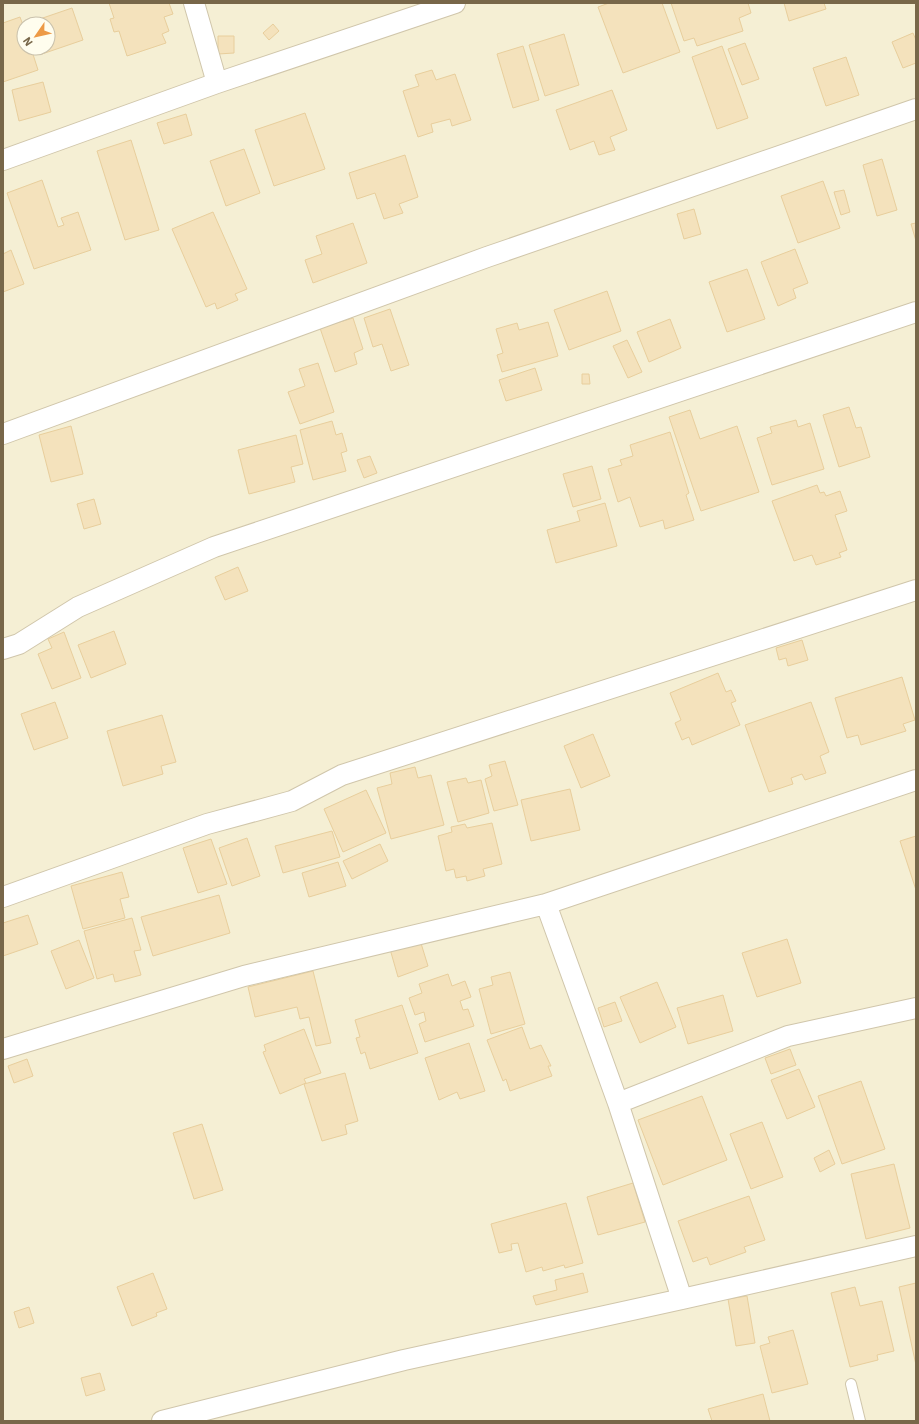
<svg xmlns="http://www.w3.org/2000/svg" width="919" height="1424" viewBox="0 0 919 1424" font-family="'IBM Plex Sans',sans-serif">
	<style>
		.residential { fill: #f5efd4; fill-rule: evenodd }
		.building { fill: #f4e2bc; stroke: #e8ce9c }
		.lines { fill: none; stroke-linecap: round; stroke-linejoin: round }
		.lane-casing { stroke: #d0c6ab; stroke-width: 12 }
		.street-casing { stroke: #d0c6ab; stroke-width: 22 }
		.lane { stroke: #fff; stroke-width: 10 }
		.street { stroke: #fff; stroke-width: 20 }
	</style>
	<rect width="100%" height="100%" fill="#fdfbe6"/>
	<path class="residential" d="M3 3H916V1421H3ZM24 24H48V48H24Z"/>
	<path class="building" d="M109 3H169L173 14 164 17 169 31 162 34 166 43 127 56 119 31 114 32 110 19 114 18Z
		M609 3H662L680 52 623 73 598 7Z
		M671 3H748L751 13 739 18 743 31 697 46 694 38 684 41Z
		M784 3H824L826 9 789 21Z
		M72 8 83 40 42 54 40 48H48V24H31V22Z
		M20 17 24 28V48H31L38 70 3 82V23Z
		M273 24 279 31 269 40 263 33Z
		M913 33 916 40V63L903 68 892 42Z
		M564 34 579 85 545 96 529 45Z
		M218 36H234V53L218 54Z
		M745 43 759 79 742 85 728 49Z
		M523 46 539 100 513 108 497 54Z
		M722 46 748 118 717 129 692 57Z
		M846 57 859 95 826 106 813 68Z
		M432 70 436 80 455 74 471 120 452 126 450 119 431 124 433 132 418 137 403 91 419 86 415 75Z
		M43 82 51 112 19 121 12 90Z
		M612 90 627 130 610 137 615 150 599 155 594 141 570 150 556 110Z
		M305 113 325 169 274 186 255 130Z
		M186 114 192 135 164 144 157 123Z
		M131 140 159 230 125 240 97 151Z
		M244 149 260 193 226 206 210 161Z
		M405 155 418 197 399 204 403 213 384 219 375 193 357 199 349 173Z
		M882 159 897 210 877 216 863 165Z
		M42 180 58 227 64 225 61 218 78 212 91 250 34 269 7 193Z
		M823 181 840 228 798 243 781 196Z
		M844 190 850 212 841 215 834 192Z
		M694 209 701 234 684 239 677 214Z
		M213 212 247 289 235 294 238 300 217 309 215 303 206 307 172 229Z
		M353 223 367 263 313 283 305 260 322 254 316 236Z
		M916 223V241L911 224Z
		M795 249 808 283 793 289 796 298 778 306 761 262Z
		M11 250 24 284 3 292V254Z
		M747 269 765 319 727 332 709 282Z
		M607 291 621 331 569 350 554 310Z
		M390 309 409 365 391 371 382 344 373 347 364 318Z
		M353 318 363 349 354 353 357 364 335 372 320 328Z
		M670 319 681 348 649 362 637 332Z
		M548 322 558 356 502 372 497 355 503 353 496 329 517 323 519 330Z
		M627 340 642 372 628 378 613 346Z
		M318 363 334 412 300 424 288 392 305 386 299 369Z
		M535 368 542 390 506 401 499 380Z
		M582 374H589L590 384H582Z
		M849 407 856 428 861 427 870 457 839 467 823 415Z
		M690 410 700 439 737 426 759 492 701 511 669 417Z
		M796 420 798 427 810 423 824 469 772 485 757 438 772 433 770 427Z
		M332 421 336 435 342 433 347 451 341 453 346 471 313 480 300 430Z
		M71 426 83 474 51 482 39 435Z
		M670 432 689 493 686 495 694 520 665 529 663 520 640 527 630 497 618 502 608 469 622 465 620 460 633 456 630 445Z
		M296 435 303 464 291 467 295 482 249 494 238 450Z
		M370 456 377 473 364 478 357 460Z
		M592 466 601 499 573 507 563 474Z
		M817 485 820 493 824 492 826 496 840 491 847 511 835 515 847 550 839 553 841 557 816 565 812 555 794 561 772 501Z
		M94 499 101 524 84 529 77 504Z
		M605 503 617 546 556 563 547 530 580 521 577 511Z
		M238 567 248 591 225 600 215 577Z
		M114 631 126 664 91 678 78 645Z
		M64 632 81 678 52 689 38 654 52 648 48 639Z
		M802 640 808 660 788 666 786 658 779 660 776 648Z
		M718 673 726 692 731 690 736 701 731 703 740 725 692 745 689 737 682 740 675 723 681 720 670 693Z
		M902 677 915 720 903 724 906 731 861 745 858 735 847 738 835 698Z
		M55 702 68 738 34 750 21 714Z
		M811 702 829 752 820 756 826 773 805 780 802 774 791 778 793 784 769 792 745 725Z
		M162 715 176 762 161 766 163 774 123 786 107 731Z
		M593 734 610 776 581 788 564 746Z
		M505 761 518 805 494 811 485 779 492 776 489 765Z
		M415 767 418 778 431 775 444 825 391 839 377 788 392 784 390 773Z
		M466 778 468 783 481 780 489 813 458 822 447 782Z
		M570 789 580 830 531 841 521 800Z
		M366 790 386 833 343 852 324 809Z
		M492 823 502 864 483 869 485 876 467 881 466 876 456 878 454 869 446 871 438 836 452 832 451 827 465 824 467 828Z
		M332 831 340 857 283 873 275 846Z
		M916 836V890L900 841Z
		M247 838 260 876 232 886 219 848Z
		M211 839 227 884 198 893 183 848Z
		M380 844 388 861 352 879 343 861Z
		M338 862 346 886 309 897 302 873Z
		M122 872 129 897 120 899 125 918 83 929 71 886Z
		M219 895 230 933 153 956 141 917Z
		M28 915 38 944 3 956V923Z
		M132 918 141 950 134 951 141 975 115 982 113 974 97 979 84 931Z
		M787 939 801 983 757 997 742 953Z
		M79 940 94 978 66 989 51 951Z
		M420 940 428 966 398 977 390 949Z
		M313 971 331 1043 316 1046 309 1017 300 1019 297 1007 255 1017 248 987Z
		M510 972 525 1024 491 1034 479 989 493 985 491 977Z
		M448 974 452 986 465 981 471 997 460 1001 463 1010 468 1009 474 1026 425 1042 419 1024 426 1021 424 1012 415 1015 409 998 422 993 419 984Z
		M657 982 676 1027 640 1043 620 997Z
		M723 995 733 1031 688 1044 677 1008Z
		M615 1002 622 1021 604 1027 598 1008Z
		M402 1005 418 1053 370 1069 365 1052 361 1054 356 1038 360 1037 355 1020Z
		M522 1027 530 1049 541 1045 551 1066H548L552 1076 510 1091 506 1079 503 1081 487 1040Z
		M304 1029 321 1073 304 1079 306 1083 280 1094 263 1052 266 1051 264 1045Z
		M469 1043 485 1091 460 1099 457 1092 439 1100 425 1058Z
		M790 1049 796 1065 771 1074 765 1058Z
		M27 1059 33 1076 14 1083 8 1066Z
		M799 1069 815 1107 787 1119 771 1080Z
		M345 1073 358 1121 345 1125 347 1134 322 1141 304 1084Z
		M861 1081 885 1149 842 1164 818 1096Z
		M702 1096 727 1160 663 1185 638 1120Z
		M762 1122 783 1177 751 1189 730 1134Z
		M202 1124 223 1190 194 1199 173 1133Z
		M829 1150 835 1164 820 1172 814 1158Z
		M894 1164 910 1228 866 1239 851 1174Z
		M633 1183 645 1222 598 1235 587 1197Z
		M749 1196 765 1240 744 1247 746 1252 710 1265 707 1257 693 1262 678 1221Z
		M566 1203 583 1263 565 1268 564 1265 543 1271 542 1267 526 1272 518 1243 511 1244 512 1250 499 1253 491 1224Z
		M153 1273 167 1309 156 1313 157 1316 132 1326 117 1287Z
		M583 1273 588 1292 536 1305 533 1296 557 1290 555 1280Z
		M916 1283V1365L899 1287Z
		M855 1287 860 1306 882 1301 894 1351 877 1355 878 1360 850 1367 831 1293Z
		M747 1296 755 1343 736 1346 728 1299Z
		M29 1307 34 1323 19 1328 14 1312Z
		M793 1330 808 1384 772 1393 760 1346 770 1343 768 1337Z
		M100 1373 105 1390 86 1396 81 1378Z
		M763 1394 770 1421H712L708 1409Z"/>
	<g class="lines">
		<defs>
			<path id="lane" d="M851 1384 860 1421"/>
			<path id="street" d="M194 3 217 83
				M3 160 217 83 455 3
				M3 434 487 257 916 109
				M3 649 19 644 78 607 214 547 916 312
				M3 897 207 824 292 801 342 775 916 590
				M3 1049 244 976 546 904
				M618 1103 788 1036 916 1008
				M682 1299 916 1246
				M162 1421 404 1360 682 1299 618 1103 546 904 916 780"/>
		</defs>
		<use href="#lane" class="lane-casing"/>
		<use href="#street" class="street-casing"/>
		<use href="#lane" class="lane"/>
		<use href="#street" class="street"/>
	</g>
	<rect width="919" height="1424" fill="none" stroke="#786749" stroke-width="8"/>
	<g transform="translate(36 36) rotate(236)"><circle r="19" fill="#fffdee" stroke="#c9c1ac"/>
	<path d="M0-3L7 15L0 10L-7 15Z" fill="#ed9a46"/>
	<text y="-6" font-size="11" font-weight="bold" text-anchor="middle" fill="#786749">N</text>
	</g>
</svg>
